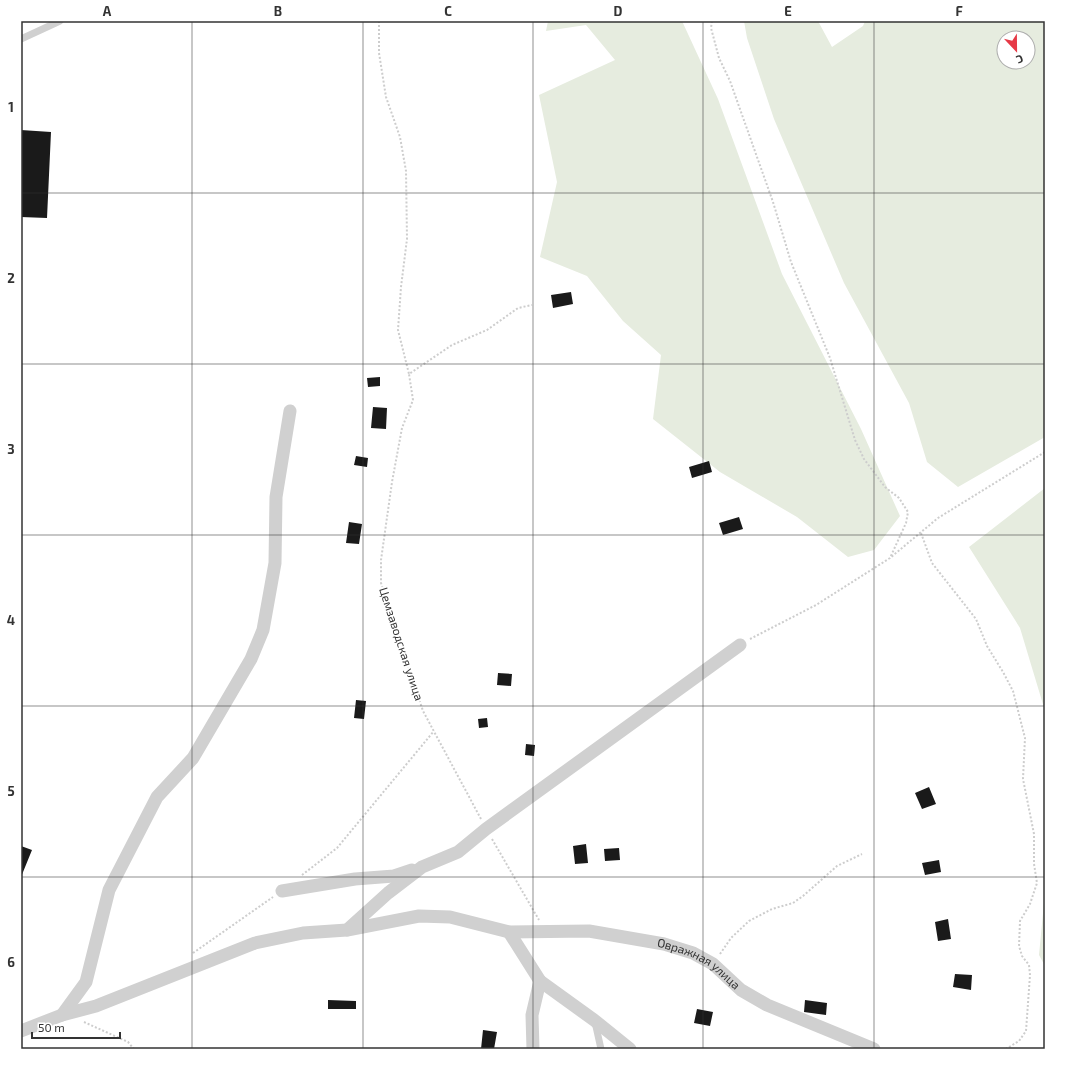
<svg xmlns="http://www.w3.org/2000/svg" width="1066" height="1070" viewBox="0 0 1066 1070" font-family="'Exo 2',sans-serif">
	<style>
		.green { fill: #e6ecdf; fill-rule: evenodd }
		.building { fill: #1a1a1a }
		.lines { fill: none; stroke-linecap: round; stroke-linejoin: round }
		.path { stroke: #cdcdcd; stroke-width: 2; stroke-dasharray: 2 2; stroke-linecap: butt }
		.service { stroke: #d0d0d0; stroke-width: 7 }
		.minor { stroke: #d0d0d0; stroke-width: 13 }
		.grid { fill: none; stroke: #333; stroke-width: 1; stroke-opacity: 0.55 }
		.labels { text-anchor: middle; stroke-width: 4; stroke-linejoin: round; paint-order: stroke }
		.street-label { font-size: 12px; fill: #333; stroke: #fff }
		.neatline { fill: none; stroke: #333; stroke-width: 1.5 }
		.grid-label { font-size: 13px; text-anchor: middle; font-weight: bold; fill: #333 }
	</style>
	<rect width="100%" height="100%" fill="#fff"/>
	<path class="green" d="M548 21H682L718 99 782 274 861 429 900 516 874 550 848 557 797 517 720 472 653 419 661 355 623 321 587 276 540 257 557 182 539 95 615 60 586 25 546 31Z
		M744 21H818L832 47 863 26 865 21H1045V437L958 487 927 462 909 403 844 283 774 119 747 38ZM1004 38H1028V62H1004Z
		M1045 488V711L1020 628 969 547Z
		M1045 892V966L1039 955Z"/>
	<path class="building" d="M21 130 51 132 47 218 21 217Z
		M571 292 573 304 553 308 551 295Z
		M380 377V386L368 387 367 378Z
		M373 407 387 408 386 429 371 428Z
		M356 456 368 458 367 467 354 465Z
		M709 461 712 472 692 478 689 467Z
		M739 517 743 529 723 535 719 523Z
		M349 522 362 524 359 544 346 543Z
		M498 673 512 674 511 686 497 685Z
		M356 700 366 701 364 719 354 718Z
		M487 718 488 727 479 728 478 719Z
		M526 744 535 745 534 756 525 755Z
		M929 787 936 804 922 809 915 793Z
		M586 844 588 863 575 864 573 846Z
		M21 846 32 850 21 877Z
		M619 848 620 860 605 861 604 849Z
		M939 860 941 872 925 875 922 863Z
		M948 919 951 939 938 941 935 922Z
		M955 974 972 975 971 990 953 987Z
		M328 1000 356 1001V1009H328Z
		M805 1000 827 1003 826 1015 804 1012Z
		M697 1009 713 1012 710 1026 694 1023Z
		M483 1030 497 1032 494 1049H481Z"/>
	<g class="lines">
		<path class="path" d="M379 21V53L386 97 400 137 406 171 407 239 401 287 398 330 409 374
			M712 21 711 28 719 58 730 81 773 202 791 262 830 358 855 440 864 459 885 487 899 498 908 512 906 523 890 558
			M921 533 932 563 976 619 987 646 1003 672 1013 691 1025 738 1023 779 1034 834V864L1037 883 1030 904 1020 921 1019 946 1022 956 1029 965 1030 975 1026 1031 1019 1041 1006 1049
			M750 639 816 605 890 558 938 518 1045 452
			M481 819 423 711 381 583V560L392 482 402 428 413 400 409 374 452 345 487 330 518 308 532 305
			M492 839 539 920
			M302 875 337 848 434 731
			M193 953 273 897
			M720 954 731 938 749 921 772 909 793 903 803 896 837 866 862 854
			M84 1022 128 1042 134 1049"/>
		<path class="service" d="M21 39 60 21
			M595 1022 601 1049"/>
		<g class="minor">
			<path d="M282 891 355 879 394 876 412 870"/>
			<path d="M347 930 388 893 422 867 458 852 486 829 740 645"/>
			<path d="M509 932 540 981 532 1015 533 1049"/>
			<path d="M540 981 594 1020 630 1049"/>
			<path d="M62 1015 86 982 109 890 157 797 193 758 251 659 263 630 275 563 276 497 290 411"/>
			<path id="s1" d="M21 1031 62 1015 96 1006 255 943 303 933 347 930 419 916 450 917 509 932 589 931 664 944 693 953 713 964 741 990 767 1005 874 1049"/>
		</g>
	</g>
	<path class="grid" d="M192 21V1049M363 21V1049M533 21V1049M703 21V1049M874 21V1049M21 193H1045M21 364H1045M21 535H1045M21 706H1045M21 877H1045"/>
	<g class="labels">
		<g class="street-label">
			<text transform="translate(401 644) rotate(72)" y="4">Цемзаводская улица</text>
			<text dy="4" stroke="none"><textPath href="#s1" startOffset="705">Овражная улица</textPath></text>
		</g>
	</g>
	<rect width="1066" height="1070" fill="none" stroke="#ffffff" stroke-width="44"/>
	<g transform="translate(1016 50) rotate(158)"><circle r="19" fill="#ffffff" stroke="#adadad"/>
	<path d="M0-3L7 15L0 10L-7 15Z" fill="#e63946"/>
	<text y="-6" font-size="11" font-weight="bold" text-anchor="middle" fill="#333333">С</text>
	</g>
	<path d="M32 1032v6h88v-6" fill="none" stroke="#333333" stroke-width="2"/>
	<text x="38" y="1032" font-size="12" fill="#333333" stroke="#ffffff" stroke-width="3" paint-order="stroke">50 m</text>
	<rect x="22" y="22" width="1022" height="1026" class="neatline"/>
	<g class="grid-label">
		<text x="107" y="16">A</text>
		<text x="278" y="16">B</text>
		<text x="448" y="16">C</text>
		<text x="618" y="16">D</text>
		<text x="788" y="16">E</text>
		<text x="959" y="16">F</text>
		<text x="11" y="112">1</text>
		<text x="11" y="283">2</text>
		<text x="11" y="454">3</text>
		<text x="11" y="625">4</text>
		<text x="11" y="796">5</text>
		<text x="11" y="967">6</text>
	</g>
</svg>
